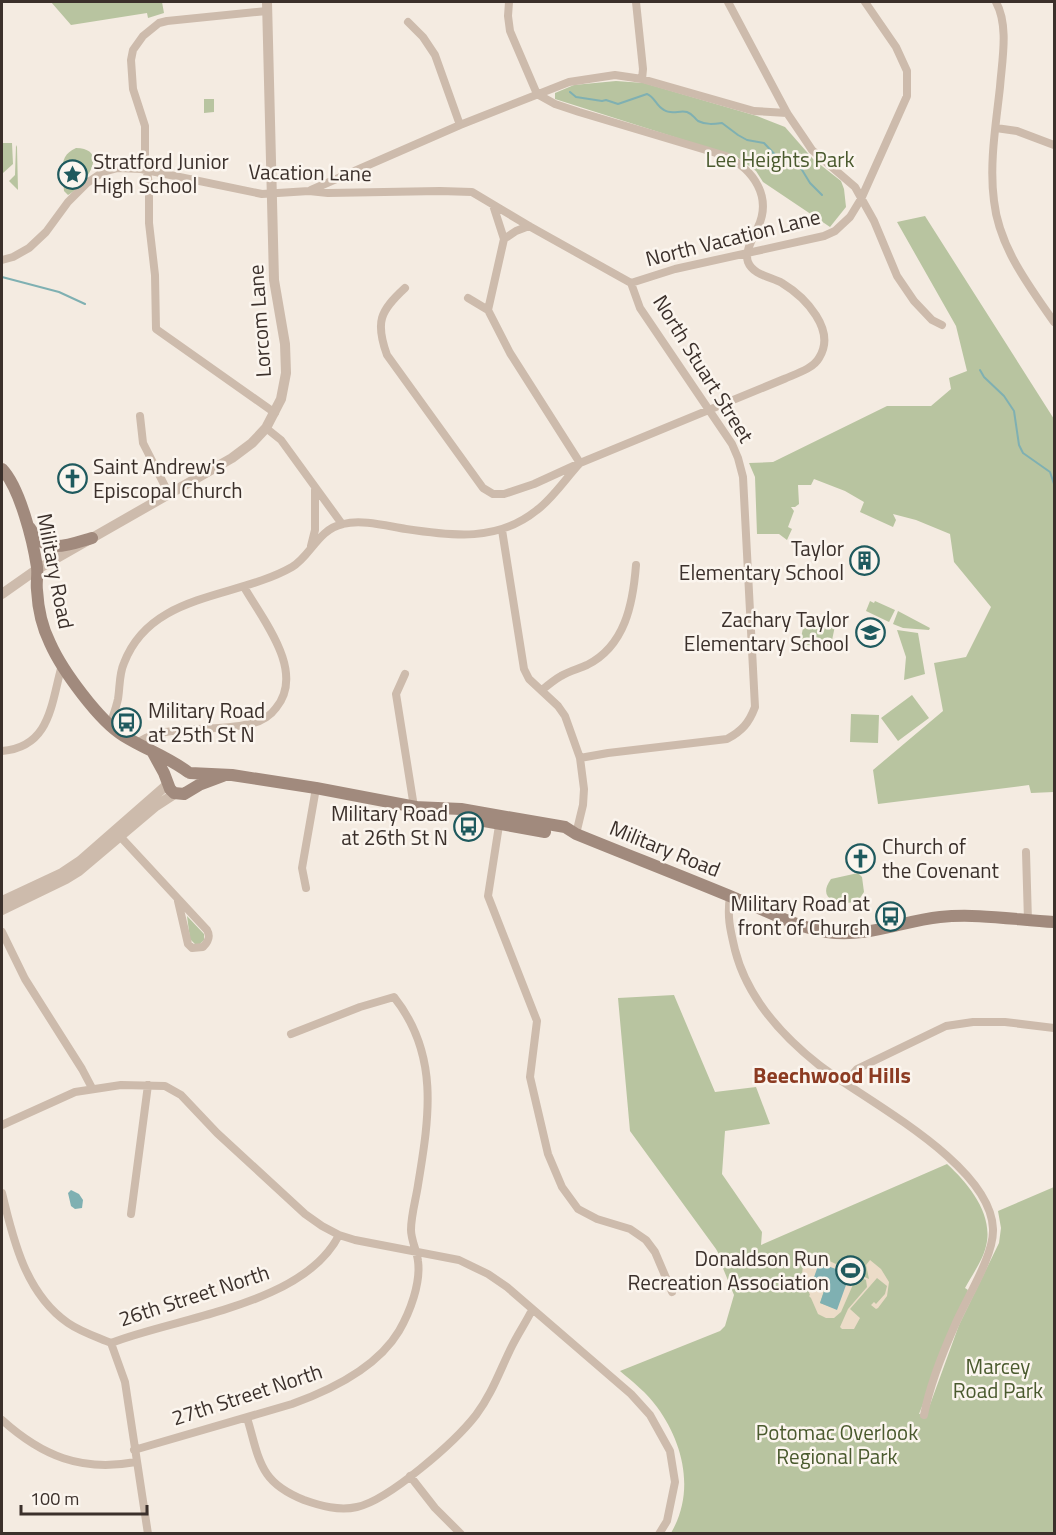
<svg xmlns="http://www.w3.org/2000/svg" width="1056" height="1535" viewBox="0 0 1056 1535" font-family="'Titillium Web',sans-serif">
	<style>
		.green { fill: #b8c4a0 }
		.plaza { fill: #ecdcc8; fill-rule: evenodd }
		.water { fill: #7fb0b2 }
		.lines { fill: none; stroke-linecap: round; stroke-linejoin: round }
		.stream { stroke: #7fb0b2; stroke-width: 2 }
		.minor { stroke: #cdbbac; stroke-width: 8 }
		.tertiary { stroke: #cdbbac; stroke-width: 10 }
		.secondary { stroke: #a18a7d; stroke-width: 12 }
		.labels { text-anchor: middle; stroke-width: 5; stroke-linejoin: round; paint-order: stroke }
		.park-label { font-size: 21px; fill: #4a5a2e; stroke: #fbf5ee }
		.poi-label { font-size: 21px; fill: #3b302b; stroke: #fbf5ee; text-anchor: end }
		.street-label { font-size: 21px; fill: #3b302b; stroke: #fbf5ee }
		.neighbourhood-label { font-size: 22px; font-weight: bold; fill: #8c3b22; stroke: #fbf5ee }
	</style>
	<rect width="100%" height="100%" fill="#f4ebe1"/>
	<path class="green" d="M51 2H162L164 13 148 18 147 13 71 25Z
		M616 81 644 83 757 116 785 127 813 159 841 181 844 189 846 207 830 227 763 182 756 171 737 157 555 99V93L574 85Z
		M204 99H214V112L204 113Z
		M2 143H12L13 164 3 173Z
		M16 145 17 147 18 190 9 181 15 175Z
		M76 148C112 149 83 187 68 195L64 191C63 174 57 156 76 148Z
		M925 216 1054 419V792L1031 793 1029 785 878 804 873 770 943 711 934 663 966 657 991 607 954 562 950 534 916 520 893 514 896 520 893 527 860 512 864 502 845 491 814 479 811 485H798L799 504 795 507H791L794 511 788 527 792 529 787 540 779 534H757L755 477 749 463 773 462 887 406H931L951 389 949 378 967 371 956 326 897 222Z
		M870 601 874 603 875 601 895 610 889 622 866 611Z
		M898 611 930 628 929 630 903 628 893 624Z
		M806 613 836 621 830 650 800 643Z
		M897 630 918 633 925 674 904 680 906 657Z
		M912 695 929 718 898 741 881 718Z
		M851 714 879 715 878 743 850 742Z
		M858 873 862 877 864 892 858 901C842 906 815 901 831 879Z
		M187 916 204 934V940L200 944H195L190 939Z
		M674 995 715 1092 756 1087 770 1124 725 1131 722 1174 762 1232 761 1245 947 1164C969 1184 994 1215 986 1246 983 1260 972 1275 965 1288L968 1290 919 1414 927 1413 959 1325 999 1243 1001 1228 998 1211 1054 1187V1533H671C695 1492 684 1444 657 1407 647 1393 633 1382 620 1371L720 1331 725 1326 734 1295 720 1261 722 1260 716 1249 630 1131 618 998Z"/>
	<path class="plaza" d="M796 1257 805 1261 817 1257 825 1259 869 1279 866 1265 870 1260 881 1269 889 1282 887 1296 878 1308 876 1309 871 1305 874 1302 876 1304 885 1294 887 1286 877 1278 850 1309 860 1318 854 1329H842L840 1327 848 1309 867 1287 866 1280 860 1277 855 1280 841 1312 834 1318H826L818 1314 811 1298 809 1296 810 1295 802 1275 803 1265 793 1260ZM826 1285 837 1309 820 1303Z"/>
	<path class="water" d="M71 1190 79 1194 83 1200 82 1208 75 1209 71 1206 68 1193Z
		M819 1263 850 1274 837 1310 820 1303 826 1285 813 1280Z"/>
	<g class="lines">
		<path class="stream" d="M570 92 576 97 602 101 606 100 618 104 647 94C655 97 656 106 664 110 671 115 680 110 687 112 693 114 694 118 698 121 706 125 714 124 722 123L738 135 747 140 764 143 781 161 799 165 810 183 822 195
			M2 277 59 292 85 304
			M980 370 984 377 1004 396 1014 411 1019 445 1023 453 1050 472 1054 484"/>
		<path class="minor" d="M636 2 643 69 642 79
			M728 2 787 113 804 138 812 150 855 187 874 221 897 276 914 301 932 320 942 325
			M996 2C1009 26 1002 60 1000 87 996 124 989 164 994 201 999 247 1029 286 1054 322
			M267 11 167 21 159 23 143 36 133 50 131 60 133 89 145 126V161L149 184V223L155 275 156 329 275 413
			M408 22 423 37 435 55 460 125
			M996 128 1017 131 1054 145
			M311 190 460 125 569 82 615 75 642 79 754 111 787 113
			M504 239 516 231 529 226
			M2 260 13 257 29 248 46 232 68 202 87 183 103 172 118 168 141 169 262 194 309 191 328 193 440 191 472 192 529 226 631 283
			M631 283 675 269 824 236 835 231 850 217 861 199 907 96V71L896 47 865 2
			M405 288C380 311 375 322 387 355L483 488 493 494H504L534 484 580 463 784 379C795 374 813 369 819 358 837 330 805 297 782 283 771 277 753 275 748 262 744 251 754 237 758 227 772 197 754 170 726 156L579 112 555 104 537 94 510 31 508 16 509 2
			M488 310 504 239 493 205
			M140 416 143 443 169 494
			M266 428 281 440 342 524
			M502 530 524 669 529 679 558 706 565 716 580 758 584 789 583 805 576 834
			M311 546 315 530V490
			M405 674 396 694 414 807
			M542 690C548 685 554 680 561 676 569 671 578 669 587 665 625 646 633 604 636 565
			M110 725C113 716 116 708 118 699 120 687 119 674 124 663 151 592 236 599 292 567 310 557 318 529 343 524 362 519 387 526 406 529 452 536 498 542 537 510 553 498 566 478 580 463L510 353 488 310 468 298
			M136 744C155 730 175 731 198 729 216 728 236 728 253 723 262 721 271 715 276 708 306 672 263 620 244 587
			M2 751C51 747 51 703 62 665
			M580 758 608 753 727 739C742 731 749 723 755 707L743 477 738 458 732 444 640 308 631 283
			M500 819 488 896 537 1021 530 1077 548 1154 562 1187 578 1209 597 1219 630 1229 646 1240 655 1252 672 1292
			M116 832 207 930C211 937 208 942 203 947L192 948 188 944 178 901
			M1026 852 1028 921
			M306 888 302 868 316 788
			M730 896C727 917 730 929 735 950 747 997 781 1035 819 1065 866 1101 991 1164 993 1229 994 1256 966 1299 955 1325 942 1354 930 1384 924 1415
			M2 932 25 979 82 1069 92 1088
			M845 1083 857 1069 946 1026 973 1022H1005L1054 1028
			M2 1125 75 1092 121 1085 165 1086 181 1095 217 1133 305 1214 322 1226 339 1235 355 1240 459 1260 488 1274 507 1287 631 1394 650 1415 670 1451 675 1482 667 1521 659 1534
			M2 1193C13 1240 26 1294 68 1323 81 1332 97 1337 111 1343L125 1382 148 1534
			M131 1214 148 1085
			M111 1343C178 1317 304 1305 339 1235
			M247 1418C253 1436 256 1458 267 1474 276 1487 289 1494 304 1500 321 1506 339 1511 357 1507 389 1500 455 1442 476 1415 492 1394 500 1370 512 1346 518 1334 526 1322 532 1310
			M2 1420C42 1456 81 1472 136 1462
			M134 1450 292 1404C331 1390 377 1368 399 1331 410 1312 421 1283 418 1261 417 1251 411 1240 411 1230 411 1215 416 1199 418 1185 429 1118 440 1055 394 997L360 1007 291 1034
			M410 1476 435 1508 461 1534"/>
		<path class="tertiary" d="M2 594 36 570 232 458 252 443 266 428 281 399 286 373 285 344 274 280 267 2
			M2 901 62 873 80 861 168 784
			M2 910 66 879 79 871 156 806 176 793"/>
		<path class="secondary" d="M2 469C20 488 33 541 37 567 38 575 36 583 37 590 38 608 42 627 50 643 62 670 99 721 124 736 145 749 168 757 188 772
			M30 528C45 556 68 545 92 538
			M152 751 164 773 170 789 174 793 184 794 199 785 223 776
			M190 773 232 775 316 788 421 808
			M414 807 461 809 565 827 576 834C630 856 684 877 737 899 768 911 795 927 827 932 867 938 902 921 940 917 977 913 1017 920 1054 922
			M467 818 545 832"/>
	</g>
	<defs>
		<symbol id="sight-ring" viewBox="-11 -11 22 22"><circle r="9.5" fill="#fbf5ee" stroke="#1f5a5e" stroke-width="1.5"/><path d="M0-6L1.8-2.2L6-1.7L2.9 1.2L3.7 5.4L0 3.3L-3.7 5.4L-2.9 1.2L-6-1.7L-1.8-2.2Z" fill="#1f5a5e"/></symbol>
		<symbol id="church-ring" viewBox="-11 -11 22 22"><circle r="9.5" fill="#fbf5ee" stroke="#1f5a5e" stroke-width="1.5"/><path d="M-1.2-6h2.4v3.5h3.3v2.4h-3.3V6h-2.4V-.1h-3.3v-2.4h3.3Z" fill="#1f5a5e"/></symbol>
		<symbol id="building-ring" viewBox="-11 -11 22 22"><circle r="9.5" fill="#fbf5ee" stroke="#1f5a5e" stroke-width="1.5"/><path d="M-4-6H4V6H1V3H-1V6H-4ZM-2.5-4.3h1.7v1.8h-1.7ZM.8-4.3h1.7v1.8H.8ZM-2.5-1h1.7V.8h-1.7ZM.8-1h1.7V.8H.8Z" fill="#1f5a5e"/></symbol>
		<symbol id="school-ring" viewBox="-11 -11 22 22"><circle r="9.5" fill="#fbf5ee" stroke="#1f5a5e" stroke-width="1.5"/><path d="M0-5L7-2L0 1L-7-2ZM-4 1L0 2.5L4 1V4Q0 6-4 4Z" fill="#1f5a5e"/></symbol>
		<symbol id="bus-ring" viewBox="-11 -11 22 22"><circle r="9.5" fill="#fbf5ee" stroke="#1f5a5e" stroke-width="1.5"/><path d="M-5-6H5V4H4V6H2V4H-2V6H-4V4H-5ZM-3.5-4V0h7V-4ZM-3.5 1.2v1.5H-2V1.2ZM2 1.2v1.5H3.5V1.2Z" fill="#1f5a5e"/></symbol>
		<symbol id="stadium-ring" viewBox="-11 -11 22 22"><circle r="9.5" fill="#fbf5ee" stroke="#1f5a5e" stroke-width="1.5"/><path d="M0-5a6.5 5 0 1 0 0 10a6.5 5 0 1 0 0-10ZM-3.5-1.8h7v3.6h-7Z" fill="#1f5a5e"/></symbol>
	</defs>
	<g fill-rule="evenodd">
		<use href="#sight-ring" x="56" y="158" width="33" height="33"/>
		<use href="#church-ring" x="56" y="462" width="33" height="33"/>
		<use href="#building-ring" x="848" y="544" width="33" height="33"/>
		<use href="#school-ring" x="854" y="616" width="33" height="33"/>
		<use href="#bus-ring" x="110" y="706" width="33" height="33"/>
		<use href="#bus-ring" x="452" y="810" width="33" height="33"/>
		<use href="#church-ring" x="844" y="842" width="33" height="33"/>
		<use href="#bus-ring" x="874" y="900" width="33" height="33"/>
		<use href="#stadium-ring" x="834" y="1254" width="33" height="33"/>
	</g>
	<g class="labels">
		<g class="park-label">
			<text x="780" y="167">Lee Heights Park</text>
			<text x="998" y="1374">Marcey<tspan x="998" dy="24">Road Park</tspan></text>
			<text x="837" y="1440">Potomac Overlook<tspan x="837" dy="24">Regional Park</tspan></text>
		</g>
		<g class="poi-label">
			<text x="93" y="169" text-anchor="start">Stratford Junior<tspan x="93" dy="24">High School</tspan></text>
			<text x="93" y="474" text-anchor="start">Saint Andrew's<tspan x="93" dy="24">Episcopal Church</tspan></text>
			<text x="844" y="556">Taylor<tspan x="844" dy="24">Elementary School</tspan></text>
			<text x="849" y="627">Zachary Taylor<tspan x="849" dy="24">Elementary School</tspan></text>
			<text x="148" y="718" text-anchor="start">Military Road<tspan x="148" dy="24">at 25th St N</tspan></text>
			<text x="448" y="821">Military Road<tspan x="448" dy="24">at 26th St N</tspan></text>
			<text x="882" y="854" text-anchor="start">Church of<tspan x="882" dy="24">the Covenant</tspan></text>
			<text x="870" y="911">Military Road at<tspan x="870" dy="24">front of Church</tspan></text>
			<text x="829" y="1266">Donaldson Run<tspan x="829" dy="24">Recreation Association</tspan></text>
		</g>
		<g class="street-label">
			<text transform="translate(310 173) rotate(1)" y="7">Vacation Lane</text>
			<text transform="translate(733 238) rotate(-14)" y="7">North Vacation Lane</text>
			<text transform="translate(260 321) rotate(-94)" y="7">Lorcom Lane</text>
			<text transform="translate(703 369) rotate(58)" y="7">North Stuart Street</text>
			<text transform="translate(55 571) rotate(79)" y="7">Military Road</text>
			<text transform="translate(665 849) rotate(22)" y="7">Military Road</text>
			<text transform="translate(194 1296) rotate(-18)" y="7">26th Street North</text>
			<text transform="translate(247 1395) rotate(-18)" y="7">27th Street North</text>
		</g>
		<g class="neighbourhood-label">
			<text x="832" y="1083">Beechwood Hills</text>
		</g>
	</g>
	<rect width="1056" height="1535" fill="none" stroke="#3b302b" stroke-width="6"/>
	<path d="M21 1505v9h126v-9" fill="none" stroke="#3b302b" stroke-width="3"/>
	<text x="30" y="1505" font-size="18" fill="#3b302b" stroke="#fbf5ee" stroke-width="4.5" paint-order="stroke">100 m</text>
</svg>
